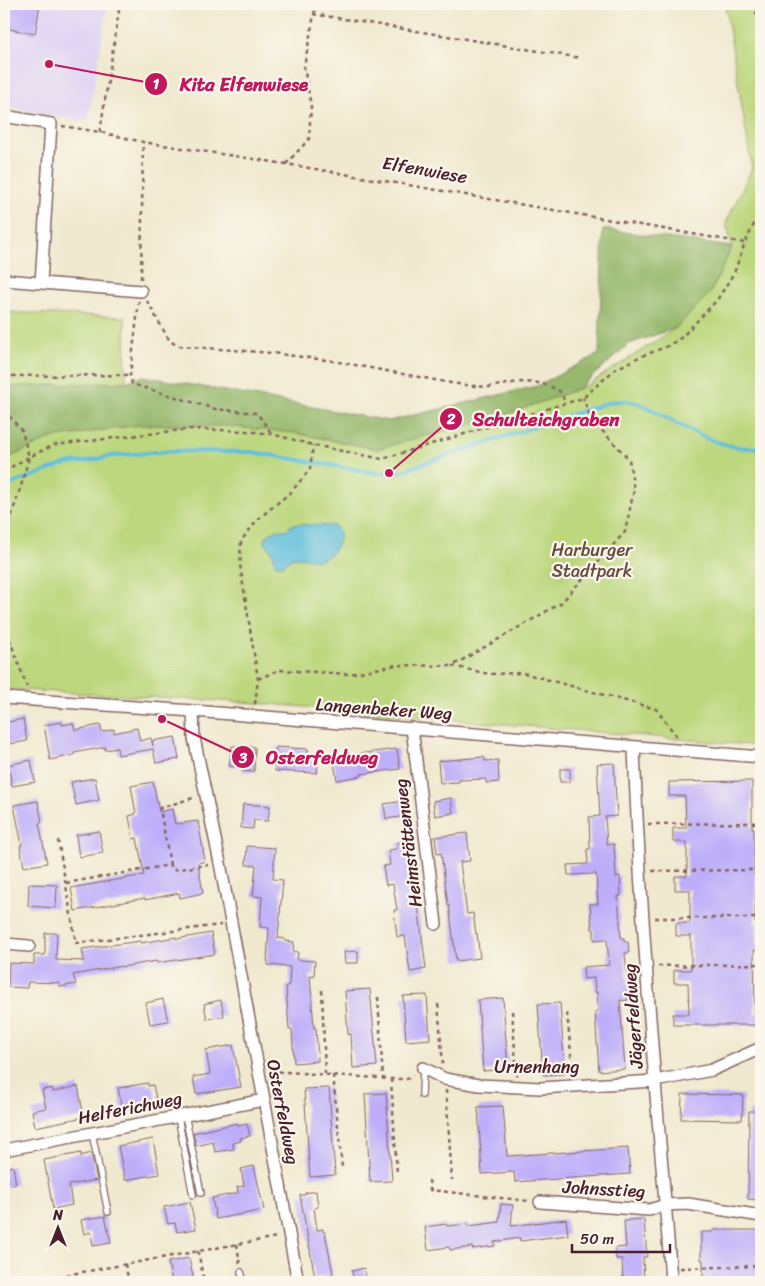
<svg xmlns="http://www.w3.org/2000/svg" width="765" height="1286" viewBox="0 0 765 1286" font-family="Sriracha,sans-serif">
	<style>
		.built { fill: #e0d4f4 }
		.green { fill: #bcd77d; stroke: #837b54 }
		.forest { fill: #95b86c; stroke: #706c4c }
		.water { fill: #5cbdda; stroke: #536e82 }
		.lines { fill: none; stroke-linecap: round; stroke-linejoin: round }
		.stream { stroke: #5cbdda; stroke-width: 4 }
		.building { fill: #beaefa }
		.service-casing { stroke: #846664; stroke-width: 8 }
		.minor-casing { stroke: #846664; stroke-width: 14 }
		.path { stroke: #846664; stroke-width: 2.5; stroke-dasharray: 4 4; stroke-linecap: butt }
		.service { stroke: #fff; stroke-width: 5.5 }
		.minor { stroke: #fff; stroke-width: 11 }
		.labels { text-anchor: middle; stroke-width: 4.5; stroke-linejoin: round; paint-order: stroke }
		.street-label { font-size: 18px; fill: #4a1f2b; stroke: #fbf7ec }
		.park-label { font-size: 18px; fill: #664d40; stroke: #fbf7ec }
		.leader { fill: none; stroke: #c2185b; stroke-width: 2 }
		.callout-dot { fill: #c2185b; stroke: #fbf7ec; stroke-width: 2 }
		.mark-label { font-size: 15px; text-anchor: middle; font-weight: bold; fill: #fff }
		.callout-label { font-size: 19px; text-anchor: middle; font-weight: bold; fill: #c2185b; stroke: #fbf7ec; stroke-width: 4.5; stroke-linejoin: round; paint-order: stroke }
	</style>
	<rect width="100%" height="100%" fill="#fbf7ec"/>
	<filter id="ink" filterUnits="userSpaceOnUse"><feTurbulence type="fractalNoise" baseFrequency=".02" numOctaves="2"/><feDisplacementMap in="SourceGraphic" scale="10" xChannelSelector="R" yChannelSelector="G"/><feConvolveMatrix kernelMatrix="1 2 1 2 8 2 1 2 1" color-interpolation-filters="sRGB"/></filter>
	<filter id="wash" filterUnits="userSpaceOnUse"><feTurbulence type="fractalNoise" baseFrequency=".0096" numOctaves="4" result="noise"/><feDisplacementMap in="SourceGraphic" scale="20" xChannelSelector="R" yChannelSelector="G"/><feGaussianBlur stdDeviation="1.12" result="paint"/><feColorMatrix in="noise" values="0 0 0 0 0 0 0 0 0 0 0 0 0 0 0 0 0 1.4 0 .05"/><feComposite in="paint" operator="in"/></filter>
	<g filter="url(#wash)">
		<rect width="100%" height="100%" fill="#f0e9cf"/>
		<path class="built" d="M4 4H108L88 122 4 107Z"/>
		<path class="green" d="M725 4H761V746L257 703 4 689V447L196 409 406 436 586 386 676 328 732 247 726 223 752 168Z
			M4 312 125 317 126 382 4 387Z"/>
		<path class="forest" d="M603 229 732 247 711 292 676 328 629 344 578 389 505 415 377 449 294 433 224 426 139 425 52 438 4 460V387L126 382 143 376 389 421 537 386 599 354Z"/>
		<path class="water" d="M298 524 335 526C346 537 333 557 320 560 311 561 301 555 292 558 284 561 286 568 275 564L273 553 266 544 265 541 266 537 275 530H286L292 525Z"/>
		<g class="lines">
			<path class="stream" d="M4 487 62 465 73 463 84 462 111 456 169 451 252 452 377 473 398 472 610 402C620 401 630 400 640 404 646 406 652 410 657 413 689 429 724 453 761 447"/>
		</g>
		<g id="blocks">
			<path class="building" d="M4 4H40L35 34 4 28Z
				M23 719 27 741 4 745V723Z
				M62 722V725L73 723 75 730 100 725 102 732 114 729V733L137 728 140 741 151 738 153 746 152 741 175 737 179 759 156 763 153 749 118 755 117 748 105 750V747L74 753V755L50 760 44 725Z
				M232 746 255 747 254 772 242 771V767L229 766Z
				M276 747 308 749V762L318 763 317 773 275 771Z
				M397 749 400 769 361 774 362 776 337 780 333 757Z
				M484 757 485 761 498 760 499 782 486 783V779L459 780V782L440 783 438 761Z
				M31 760 35 782 12 786 8 765Z
				M614 763 617 816 605 817 607 844H614L616 877 620 876 621 896H618L621 938H624V942H628L629 953H625L629 999H627V1001L620 1000 625 1069 599 1071 595 1012 598 1011 597 992H595L594 978 584 979 583 967 609 965 607 939 594 940V929H592L590 904H598L596 874 568 875 567 865 588 864 587 849H590L589 817 600 816 597 764Z
				M560 769H570V782H560Z
				M95 778 99 800 76 805 71 782Z
				M752 781V828H754V876H756L755 923H757V950H754L755 1013H761V1025H673V1014H689L688 983H674V970H691V936H676V923H690V890H675V876H687V842H673V828H686L685 796H669V782Z
				M153 782 159 812 172 809 175 824 198 821 205 861 198 863 203 893 180 898 179 893 145 900V898L75 911 71 888 144 875 137 838 133 839 129 816 136 814 131 786Z
				M451 798 453 813 435 816 433 801Z
				M38 801 42 822 39 823 47 863 24 867 20 846 22 845 14 805Z
				M404 801 407 816 386 819 384 804Z
				M243 804 270 806 268 821 254 820 253 829 241 828Z
				M99 831 103 853 79 857 76 835Z
				M467 833 470 861 460 862 467 914 473 913 476 934 477 933 480 958 456 961 449 905H448L441 853 437 854 435 837Z
				M408 841H410L426 969 410 972 405 936 397 937 394 910H397L393 884 386 885 383 866 390 865 388 850 397 849V843Z
				M247 846 275 848 273 879 283 880 278 938 285 939V941L294 942 293 951 298 952 297 960 315 961 314 976 310 975 314 1028H316L318 1061 294 1063 292 1029 289 1030 286 986 289 985 290 967 268 965V960H267L269 928 260 927 262 897 253 896 256 865H246Z
				M29 884 57 885 56 908 28 906Z
				M45 933H57L56 960 84 961 82 949 141 941V943L176 937V939L211 933 215 954 157 963 156 961 122 967V966L73 975 76 984 60 987V983L28 982 27 988 8 987 9 963 34 964V955H45Z
				M358 951V963H345L344 952Z
				M370 989 377 1066 353 1068 351 1034 348 1035 345 991Z
				M427 995 430 1039 406 1041 403 996Z
				M503 998 508 1069 483 1071 478 1000Z
				M163 999 168 1021 150 1024 146 1003Z
				M221 1000 224 1016 207 1019 204 1004Z
				M560 1003 565 1074 543 1075 538 1004Z
				M233 1045 241 1087 196 1094 193 1077 210 1074 206 1050Z
				M148 1083V1086L153 1085 157 1103 122 1110 118 1088Z
				M78 1086 84 1117 35 1127 32 1111 46 1108 42 1090 52 1088 53 1092Z
				M329 1088 335 1175 310 1177 304 1089Z
				M386 1093 392 1181 370 1182 365 1094Z
				M682 1094 743 1095 742 1120 681 1119Z
				M503 1106 507 1156 628 1148 630 1174 515 1182 514 1172 482 1174 478 1107Z
				M749 1111H761V1200L748 1199Z
				M237 1123 238 1126 247 1124 250 1136 240 1138 241 1141 233 1143 234 1149 215 1152 213 1142 196 1146 193 1133Z
				M153 1139 159 1174 125 1180 118 1146Z
				M81 1153V1156L91 1153 97 1180 69 1185 72 1205 53 1209 44 1160Z
				M13 1166 16 1184 4 1187V1168Z
				M254 1166 264 1210 216 1219 212 1198 238 1193 237 1187 244 1186 241 1169Z
				M316 1191 318 1207 314 1208 317 1230 323 1229V1232H325L333 1274 315 1278 300 1195H305V1193Z
				M190 1202 196 1229 177 1232 175 1223 168 1224 164 1207Z
				M501 1204 513 1205 511 1226 566 1219 568 1235 520 1241V1238L494 1242 495 1246 472 1249V1247L450 1250 449 1247 428 1250 425 1227 446 1224 447 1226 469 1224V1226L499 1222Z
				M105 1216 111 1243 93 1246 91 1232 84 1234 81 1220Z
				M644 1219 647 1257H643L644 1282H623L622 1259H616L615 1248 626 1247 624 1221H628V1220Z
				M713 1230H761V1282H703V1260H701V1232H713Z
				M189 1258 194 1282H172L168 1262Z
				M364 1268 367 1282H354L352 1271Z"/>
		</g>
	</g>
	<g filter="url(#ink)">
		<use href="#blocks" fill-opacity="0" stroke="#846664" stroke-width="1"/>
		<g class="lines">
			<defs>
				<path id="service" d="M422 1095 423 1068
					M185 1115 201 1193
					M178 1117 193 1195
					M92 1133 108 1212
					M241 1272 244 1282"/>
				<path id="minor" d="M4 116 51 124 41 283
					M4 280 141 291
					M4 698 193 711 761 757
					M193 711 194 738 220 863 298 1282
					M412 728 436 924
					M634 747C638 859 646 971 655 1082 660 1149 667 1216 671 1282
					M4 944 29 946
					M423 1068 445 1079 479 1085 540 1088 655 1081 712 1070 761 1048
					M4 1150 264 1100
					M540 1202 649 1210 666 1205 688 1204 761 1216"/>
			</defs>
			<use href="#service" class="service-casing"/>
			<use href="#minor" class="minor-casing"/>
			<path class="path" d="M753 4 761 27
				M313 14 581 58
				M62 126 100 132 143 142 286 164 745 243
				M100 132 120 4
				M286 164 309 139 311 106 304 67 316 4
				M141 279 143 142
				M139 301 130 375 132 384 215 409 257 413 272 434
				M147 301 168 338 173 343 180 346 272 353 333 361 451 383 474 386 489 387 519 382 540 383 557 389 562 394 565 403
				M4 378 13 376 130 375
				M4 410 22 431 29 457 21 486 7 530
				M4 471 29 457 54 445 191 429 246 431 272 434 313 445 382 459 583 398 614 370 637 358 668 346 682 337 717 300 734 273 745 243 756 220 761 204
				M4 532 7 530 4 557
				M4 624 27 687
				M452 666 489 674 523 673 656 709 678 738
				M258 679 279 670 350 674 396 665 452 666 561 603 625 532 634 490 629 459 591 419 583 398
				M255 704 258 679 240 565 241 541 258 519 291 492 310 469 313 445
				M648 824 757 823
				M58 840 76 943 221 925
				M170 865 160 808 196 797
				M652 871 760 870
				M66 883 170 865 173 870 208 865
				M655 918H761
				M658 966 761 964
				M322 990 325 1075
				M378 997 383 1079
				M438 1004 443 1065
				M512 1011 517 1076
				M567 1013 573 1074
				M270 1071 391 1079H407L413 1075
				M333 1075 342 1168
				M391 1079 397 1173
				M446 1090 452 1180
				M429 1180 430 1190 529 1201
				M237 1244 240 1265
				M198 1251 204 1282
				M125 1264 129 1282
				M680 1268 761 1266
				M62 1276 63 1282
				M27 1282 277 1237"/>
			<use href="#service" class="service"/>
			<use href="#minor" class="minor"/>
		</g>
	</g>
	<g class="labels">
		<g class="street-label">
			<text transform="translate(425 170) rotate(10)" y="6">Elfenwiese</text>
			<text transform="translate(384 709) rotate(4)" y="6">Langenbeker Weg</text>
			<text transform="translate(408 843) rotate(-97)" y="6">Heimstättenweg</text>
			<text transform="translate(633 1016) rotate(-94)" y="6">Jägerfeldweg</text>
			<text x="537" y="1073">Urnenhang</text>
			<text transform="translate(130 1108) rotate(-11)" y="6">Helferichweg</text>
			<text transform="translate(283 1112) rotate(79)" y="6">Osterfeldweg</text>
			<text transform="translate(604 1189) rotate(3)" y="6">Johnsstieg</text>
		</g>
		<g class="park-label">
			<text x="592" y="556">Harburger<tspan x="592" dy="21">Stadtpark</tspan></text>
		</g>
	</g>
	<path class="leader" d="M49 64L156 84M389 473L451 419M162 719L243 757"/>
	<g class="callout-dot">
		<circle cx="49" cy="64" r="5"/>
		<circle cx="389" cy="473" r="5"/>
		<circle cx="162" cy="719" r="5"/>
		<circle cx="156" cy="84" r="12"/>
		<circle cx="451" cy="419" r="12"/>
		<circle cx="243" cy="757" r="12"/>
	</g>
	<g class="mark-label">
		<text x="156" y="89">1</text>
		<text x="451" y="424">2</text>
		<text x="243" y="763">3</text>
	</g>
	<g class="callout-label">
		<text x="244" y="91">Kita Elfenwiese</text>
		<text x="546" y="426">Schulteichgraben</text>
		<text x="322" y="764">Osterfeldweg</text>
	</g>
	<rect width="765" height="1286" fill="none" stroke="#fbf7ec" stroke-width="20"/>
	<g transform="translate(58 1228)" stroke="#fbf7ec" stroke-width="4" paint-order="stroke">
	<path d="M0-4L9 19L0 12L-9 19Z" fill="#4a1f2b"/>
	<text y="-8" font-size="14" font-weight="bold" text-anchor="middle" fill="#4a1f2b">N</text>
	</g>
	<path d="M572 1244v8h98v-8" fill="none" stroke="#4a1f2b" stroke-width="2.5"/>
	<text x="580" y="1244" font-size="15" fill="#4a1f2b" stroke="#fbf7ec" stroke-width="4" paint-order="stroke">50 m</text>
</svg>
